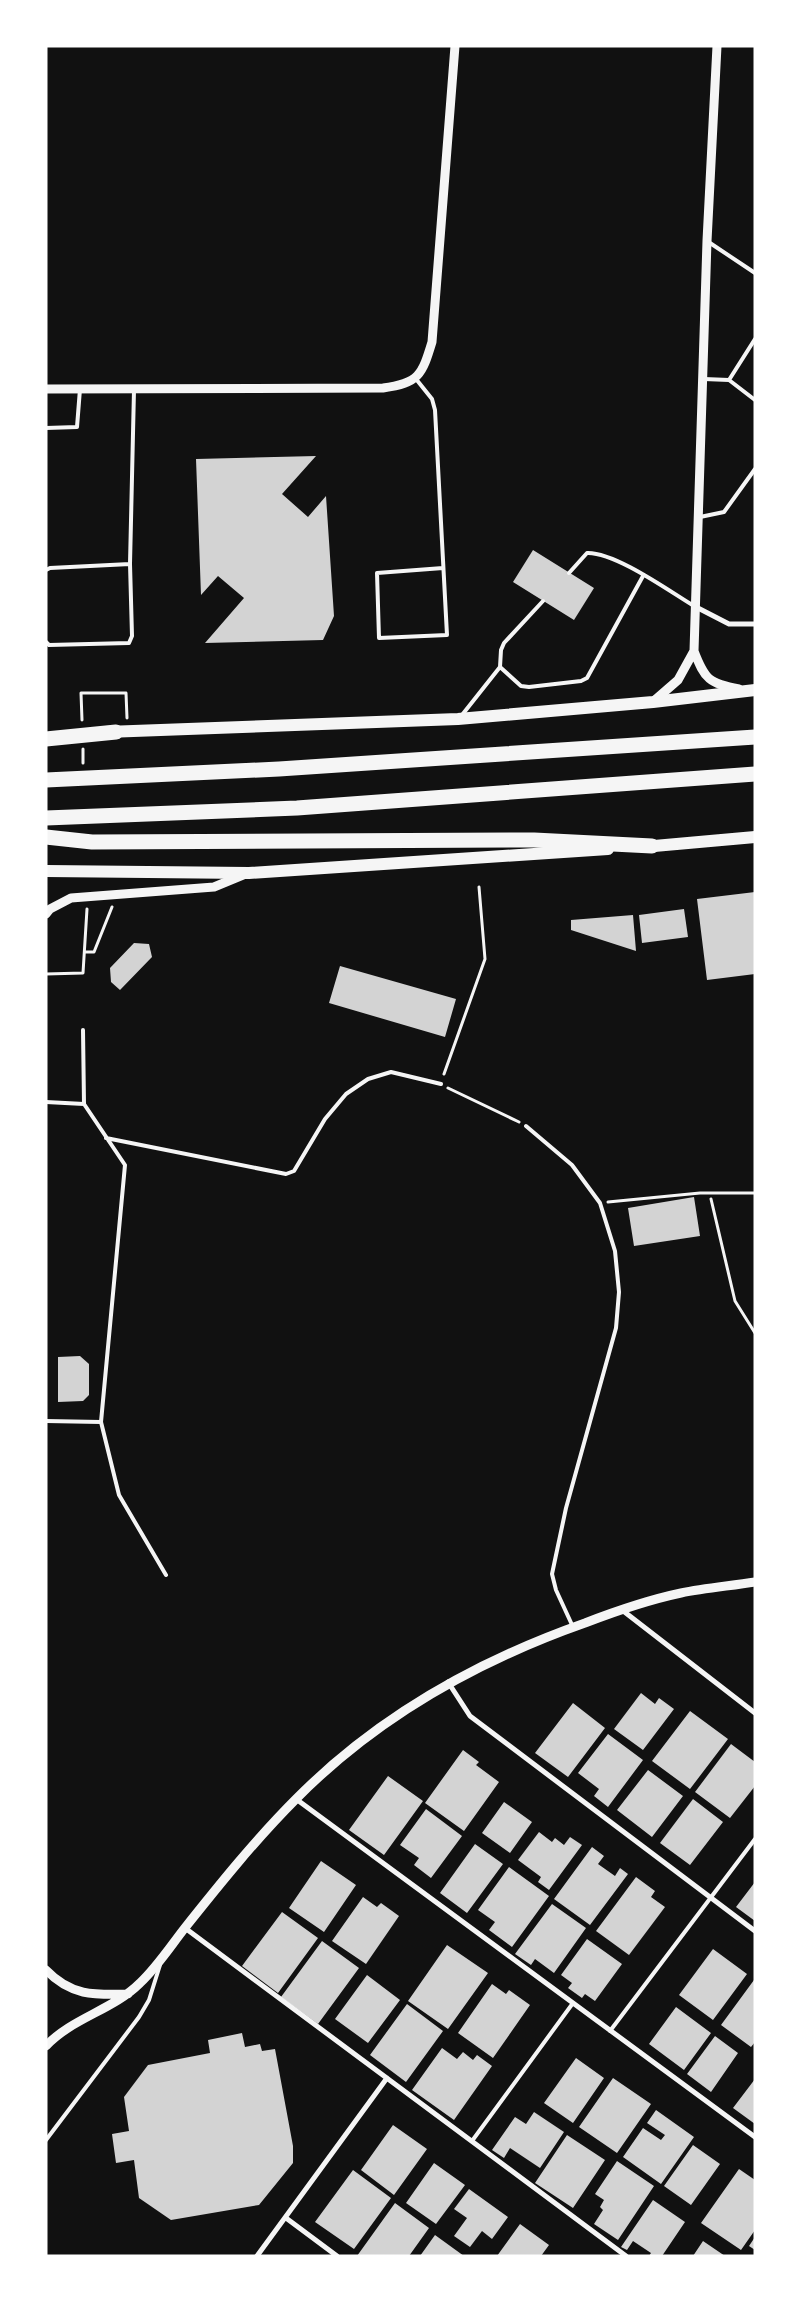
<svg xmlns="http://www.w3.org/2000/svg" width="801" height="2302" viewBox="0 0 801 2302" font-family="'PT Sans Narrow',sans-serif">
	<style>
		.building { fill: #d3d3d3 }
		.lines { fill: none; stroke-linecap: round; stroke-linejoin: round }
		.path { stroke: #f5f5f5; stroke-width: 3 }
		.service { stroke: #f5f5f5; stroke-width: 4 }
		.minor { stroke: #f5f5f5; stroke-width: 5 }
		.tertiary { stroke: #f5f5f5; stroke-width: 9 }
		.primary { stroke: #f5f5f5; stroke-width: 12 }
		.motorway { stroke: #f5f5f5; stroke-width: 15 }
	</style>
	<rect width="100%" height="100%" fill="#111"/>
	<path class="building" d="M316 456 282 494 308 517 326 496 334 616 323 640 205 643 244 598 218 576 201 595 196 459Z
		M533 550 594 588 574 620 513 582Z
		M755 892V974L707 980 697 899Z
		M684 909 688 937 642 943 639 915Z
		M633 915 636 951 571 930V920Z
		M134 943 149 944 152 957 120 990 111 982 110 968Z
		M340 966 456 999 445 1037 329 1003Z
		M694 1197 700 1236 634 1246 628 1208Z
		M80 1356 89 1364V1395L83 1401 58 1402V1357Z
		M641 1693 655 1704 659 1698 674 1709 643 1750 614 1729Z
		M573 1703 605 1728 568 1777 535 1753Z
		M690 1711 728 1739 690 1789 652 1761Z
		M608 1734 643 1760 608 1807 594 1796 599 1789 578 1773Z
		M731 1744 755 1762V1786L730 1818 695 1792Z
		M463 1750 479 1762 476 1765 499 1782 464 1831 425 1803Z
		M648 1770 683 1796 652 1837 617 1810Z
		M388 1776 423 1801 384 1855 349 1830Z
		M693 1799 723 1822 690 1865 660 1843Z
		M504 1802 532 1822 510 1853 482 1833Z
		M426 1809 462 1836 431 1878 414 1865 419 1858 400 1845Z
		M539 1832 552 1842 555 1838 564 1845 570 1837 582 1845 549 1890 538 1882 541 1877 518 1860Z
		M475 1844 503 1864 467 1913 440 1893Z
		M592 1847 604 1856 598 1864 615 1876 620 1868 628 1874 590 1925 554 1899Z
		M321 1861 356 1885 324 1932 289 1908Z
		M509 1867 549 1896 512 1947 489 1930 495 1922 478 1910Z
		M636 1877 655 1891 651 1897 665 1907 629 1955 596 1931Z
		M755 1882V1921L736 1907Z
		M363 1897 377 1907 381 1903 399 1916 366 1964 332 1941Z
		M552 1904 586 1928 554 1973 535 1959 531 1965 515 1954Z
		M282 1912 318 1938 278 1993 242 1966Z
		M587 1939 622 1964 595 2001 585 1994 582 1998 568 1988 572 1983 561 1975Z
		M322 1941 359 1968 318 2024 281 1997Z
		M447 1945 488 1973 448 2029 408 2001Z
		M713 1949 747 1974 713 2020 679 1995Z
		M367 1975 400 2000 368 2043 335 2019Z
		M754 1980 755 2042 751 2047 721 2025Z
		M492 1984 506 1994 509 1990 530 2005 493 2058 458 2033Z
		M407 2004 443 2031 406 2082 370 2055Z
		M676 2007 711 2033 684 2070 649 2044Z
		M242 2033 245 2047 260 2044 262 2051 275 2049 293 2146V2163L259 2205 171 2220 139 2198 134 2160 116 2163 112 2134 129 2131 124 2097 148 2065 210 2053 208 2040Z
		M715 2036 738 2053 711 2092 687 2074Z
		M442 2048 457 2059 463 2052 473 2060 477 2055 492 2066 454 2120 412 2090Z
		M576 2058 604 2078 573 2123 544 2103Z
		M613 2078 651 2104 617 2153 579 2127Z
		M755 2079V2124L733 2108Z
		M656 2110 694 2137 661 2184 623 2157 643 2128 661 2140 665 2135 647 2123Z
		M534 2112 564 2132 540 2168 510 2148 504 2158 492 2150 515 2117 526 2124Z
		M393 2125 427 2149 394 2195 361 2170Z
		M567 2135 605 2160 573 2208 535 2183Z
		M693 2145 720 2164 691 2205 664 2186Z
		M617 2161 654 2186 618 2240 594 2224 603 2210 600 2207 604 2200 595 2194Z
		M434 2163 465 2185 436 2224 406 2203Z
		M739 2169 755 2180V2230L741 2250 701 2223Z
		M353 2170 391 2198 354 2249 315 2222Z
		M469 2189 508 2217 492 2239 482 2231 470 2247 454 2236 467 2218 454 2209Z
		M653 2200 685 2222 662 2256H649L651 2253 633 2241 627 2250 621 2247Z
		M395 2203 429 2228 409 2256H357Z
		M520 2224 549 2245 541 2256H497Z
		M435 2235 464 2256H420Z
		M755 2237V2250L749 2246Z
		M703 2241 725 2256H693Z"/>
	<g class="lines">
		<path class="path" d="M82 720 81 693H126L127 718
			M83 749V763
			M85 952H94L112 907
			M46 974 83 973 87 909
			M444 1074 485 959 479 887
			M448 1088 519 1122
			M711 1199 735 1301 755 1333
			M608 1202 700 1193H755"/>
		<path class="service" d="M707 241 755 273
			M755 339 729 380 755 400
			M416 379 432 399 435 410 447 635 379 638 377 573 443 568
			M704 379 729 380
			M46 428 77 427 80 389
			M700 517 724 512 755 469
			M46 570 50 568 130 564
			M569 573 587 553C615 552 669 591 694 606
			M46 642 49 645 129 643 132 636 130 564 134 390
			M500 667 521 686 529 687 581 681 587 678 643 576
			M462 715 500 667 501 650 504 643 543 601
			M83 1030 84 1104 125 1165 101 1422 119 1495 166 1575
			M46 1102 84 1104
			M526 1126 572 1165 600 1203 615 1251 619 1292 616 1328 566 1508 552 1574 556 1590 573 1627
			M106 1138 286 1174 294 1171 325 1119 346 1094 368 1079 391 1072 441 1084
			M46 1421 101 1422
			M610 2031 755 1839
			M46 2140 139 2017 149 2000 160 1965
			M472 2141 573 2003"/>
		<path class="minor" d="M696 607 729 624H755
			M622 1610 755 1713
			M448 1682 470 1716 755 1931
			M296 1799 755 2137
			M185 1928 626 2256
			M286 2218 337 2256
			M257 2256 387 2078"/>
		<path class="tertiary" d="M46 389 383 388C419 383 422 375 432 342L455 46
			M694 651C705 680 709 683 739 689
			M655 700 678 680 694 651 707 241 717 46
			M46 914 50 909 71 898 214 887 243 875
			M46 1970C71 1996 94 1995 128 1994
			M46 2046C72 2018 113 2010 140 1983 157 1967 170 1947 184 1929 219 1885 256 1839 296 1799 377 1717 477 1661 585 1623 616 1611 648 1600 681 1593 705 1588 730 1586 755 1582"/>
		<path class="primary" d="M106 732 458 719 653 702 755 690
			M643 847 755 837
			M46 871 249 873 608 849"/>
		<path class="motorway" d="M46 739 116 732
			M46 780 279 769 755 737
			M46 818 297 808 755 774
			M46 837 92 842 534 840 652 846"/>
	</g>
	<rect width="801" height="2302" fill="none" stroke="#ffffff" stroke-width="95"/>
</svg>
